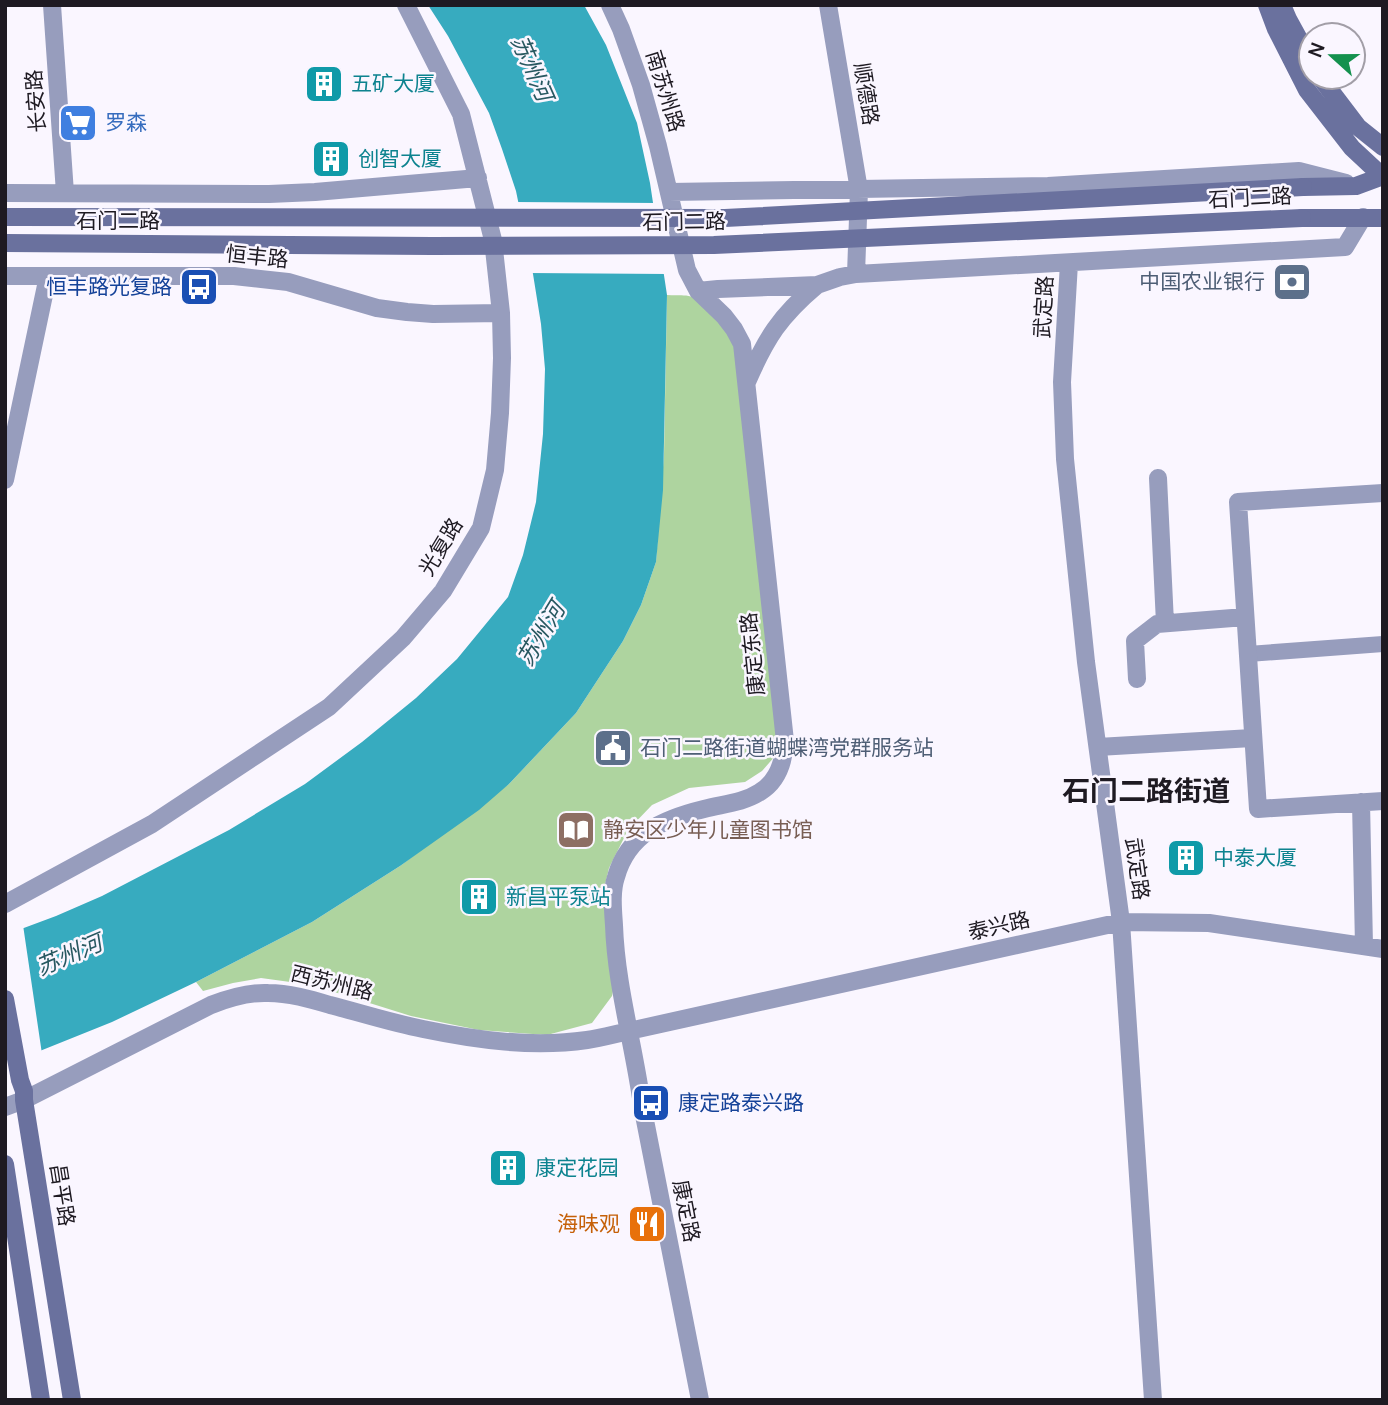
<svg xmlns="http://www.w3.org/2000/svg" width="1388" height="1405" viewBox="0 0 1388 1405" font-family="Manrope,'Noto Sans SC',sans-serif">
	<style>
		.green { fill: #aed49f }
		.water { fill: #37abbf }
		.pier { fill: #faf6ff }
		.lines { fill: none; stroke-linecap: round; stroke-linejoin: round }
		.pedestrian { stroke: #979dbd; stroke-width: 16 }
		.minor { stroke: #979dbd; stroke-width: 18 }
		.secondary { stroke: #6a719e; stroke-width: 18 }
		.secondary-bridge { stroke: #6a719e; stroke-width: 18 }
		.labels { text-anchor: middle; stroke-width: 5; stroke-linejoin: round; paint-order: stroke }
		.culture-label { font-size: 21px; fill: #0d838f; stroke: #faf6ff; text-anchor: start }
		.street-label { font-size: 21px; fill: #1e1a22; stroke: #faf6ff }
		.shop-label { font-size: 21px; fill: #366cbe; stroke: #faf6ff; text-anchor: start }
		.service-label { font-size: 21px; fill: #4e5e75; stroke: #faf6ff; text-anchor: end }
		.transit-label { font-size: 21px; fill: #164399; stroke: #faf6ff; text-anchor: end }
		.education-label { font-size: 21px; fill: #785e54; stroke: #faf6ff; text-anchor: start }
		.food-label { font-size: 21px; fill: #c56008; stroke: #faf6ff; text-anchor: end }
		.water-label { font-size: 23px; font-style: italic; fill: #285861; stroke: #faf6ff }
		.district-label { font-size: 28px; font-weight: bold; fill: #1e1a22; stroke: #faf6ff }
	</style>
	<rect width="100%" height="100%" fill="#faf6ff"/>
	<path class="green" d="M667 295C676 296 687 294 695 298 713 308 725 328 735 344L776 696V755L762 771 745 782 689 788 652 805 628 830 609 868 605 885 615 981 612 996 592 1023 547 1035 479 1030 411 1016 312 985 261 978 233 983 203 991 196 982 312 922 400 866 509 784 576 713 623 641 641 605 656 562 664 454Z"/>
	<path class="water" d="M428 5H584L606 45 637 123 650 183 667 295 663 490 656 562 641 605 623 641 576 713 509 784 479 810 400 866 312 922 196 982 112 1022 5 1065V935L56 916 102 896 229 830 305 784 362 742 416 698 457 659 508 597 523 555 536 502 543 434 545 369 541 324 533 274 516 191 502 149 489 113 448 36Z"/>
	<path class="pier" d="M514 202 656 203 668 274 529 273Z
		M23 925 42 1054 5 1068V932Z"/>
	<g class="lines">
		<path class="pedestrian" d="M1248 654 1383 644"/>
		<path class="minor" d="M52 5 65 193
			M610 5 621 29 641 85 658 146 687 270 698 291 724 316 734 329 742 344 785 741C784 761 778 781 760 792 743 803 723 804 704 809 663 819 628 834 616 877 611 892 613 910 614 925 616 986 634 1045 642 1105L700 1400
			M828 5 859 190 856 274
			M669 192 1048 186 1299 171 1346 183
			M5 193 269 194 315 192 478 178
			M1069 263 1062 382 1065 459 1086 662 1121 922 1153 1400
			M5 276H234L288 282 377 308 407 312 433 314 501 313
			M698 291 718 289 817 285 840 277 856 274 1345 247 1363 217
			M747 382C766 338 780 316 817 285
			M1158 478 1165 623
			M5 480 48 276
			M1383 493 1238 502 1258 809 1383 801
			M1137 679 1135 641 1157 624 1245 617
			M1098 747 1252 738
			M1361 802 1364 946
			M5 904 152 824 329 707 403 638 443 591 481 528 495 470 500 413 502 358 501 313 493 240 461 114 406 5
			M5 1107 24 1100 211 1005C229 998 248 992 268 993 289 993 310 999 330 1005 361 1013 392 1023 423 1029 476 1040 533 1048 587 1040 601 1038 615 1034 629 1031L1121 922 1209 923 1383 949"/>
		<path class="secondary" d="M1267 5 1276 29 1307 90 1352 148 1383 177
			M1282 5 1288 19 1311 61
			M1320 77 1358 127 1383 147
			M1303 187 1356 186 1383 176
			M1302 218H1383
			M5 999 20 1080 24 1091V1100L72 1400
			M5 1164 41 1400"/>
		<path class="secondary-bridge" d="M5 217 725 218 1303 187
			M5 243 432 246 714 245 1302 218"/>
	</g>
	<defs>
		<symbol id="building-square" viewBox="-11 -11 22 22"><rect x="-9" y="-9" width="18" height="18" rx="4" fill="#0f9aa8" stroke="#faf6ff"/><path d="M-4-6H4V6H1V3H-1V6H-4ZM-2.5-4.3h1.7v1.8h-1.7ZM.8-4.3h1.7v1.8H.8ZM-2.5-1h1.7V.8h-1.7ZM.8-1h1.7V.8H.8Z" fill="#fff"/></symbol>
		<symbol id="supermarket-square" viewBox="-11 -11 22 22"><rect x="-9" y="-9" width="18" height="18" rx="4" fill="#3f7fe0" stroke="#faf6ff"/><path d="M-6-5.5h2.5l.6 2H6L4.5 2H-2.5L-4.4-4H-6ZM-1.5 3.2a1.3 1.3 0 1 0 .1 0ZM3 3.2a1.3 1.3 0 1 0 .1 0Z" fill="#fff"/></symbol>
		<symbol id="bank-square" viewBox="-11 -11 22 22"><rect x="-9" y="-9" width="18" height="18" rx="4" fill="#5c6f8a" stroke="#faf6ff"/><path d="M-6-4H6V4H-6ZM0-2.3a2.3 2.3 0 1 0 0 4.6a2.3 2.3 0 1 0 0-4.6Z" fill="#fff"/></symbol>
		<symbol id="bus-square" viewBox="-11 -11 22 22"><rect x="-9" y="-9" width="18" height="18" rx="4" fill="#1a4fb4" stroke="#faf6ff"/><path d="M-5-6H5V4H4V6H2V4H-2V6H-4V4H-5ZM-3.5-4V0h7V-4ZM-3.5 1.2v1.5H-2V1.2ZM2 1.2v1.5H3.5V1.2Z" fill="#fff"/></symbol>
		<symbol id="civic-square" viewBox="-11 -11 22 22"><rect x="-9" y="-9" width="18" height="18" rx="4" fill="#5c6f8a" stroke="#faf6ff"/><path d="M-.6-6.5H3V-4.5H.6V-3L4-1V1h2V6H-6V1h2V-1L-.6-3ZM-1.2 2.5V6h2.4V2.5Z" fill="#fff"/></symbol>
		<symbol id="library-square" viewBox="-11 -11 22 22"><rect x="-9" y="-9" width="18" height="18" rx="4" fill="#8d6e63" stroke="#faf6ff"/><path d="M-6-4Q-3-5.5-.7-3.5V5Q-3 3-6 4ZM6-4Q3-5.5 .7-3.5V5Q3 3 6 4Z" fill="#fff"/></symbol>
		<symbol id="restaurant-square" viewBox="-11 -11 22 22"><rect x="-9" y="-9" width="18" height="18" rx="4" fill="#e8710a" stroke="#faf6ff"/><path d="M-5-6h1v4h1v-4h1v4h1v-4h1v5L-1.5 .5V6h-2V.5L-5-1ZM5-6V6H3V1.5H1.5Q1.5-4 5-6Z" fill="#fff"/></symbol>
	</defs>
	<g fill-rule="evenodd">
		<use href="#building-square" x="302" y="62" width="44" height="44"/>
		<use href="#supermarket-square" x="56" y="101" width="44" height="44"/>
		<use href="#building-square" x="309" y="137" width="44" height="44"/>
		<use href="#bank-square" x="1270" y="260" width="44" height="44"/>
		<use href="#bus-square" x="177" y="265" width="44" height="44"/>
		<use href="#civic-square" x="591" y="726" width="44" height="44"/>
		<use href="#library-square" x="554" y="808" width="44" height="44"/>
		<use href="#building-square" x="1164" y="836" width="44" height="44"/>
		<use href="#building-square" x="457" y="875" width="44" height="44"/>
		<use href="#bus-square" x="629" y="1081" width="44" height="44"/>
		<use href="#building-square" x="486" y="1146" width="44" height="44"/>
		<use href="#restaurant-square" x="625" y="1202" width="44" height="44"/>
	</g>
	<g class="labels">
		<g class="culture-label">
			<text x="351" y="91">五矿大厦</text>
			<text x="358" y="166">创智大厦</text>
			<text x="1213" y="865">中泰大厦</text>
			<text x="506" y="904">新昌平泵站</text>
			<text x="535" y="1175">康定花园</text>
		</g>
		<g class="street-label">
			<text transform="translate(665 91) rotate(73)" y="7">南苏州路</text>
			<text transform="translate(866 94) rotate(81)" y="7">顺德路</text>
			<text transform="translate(36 101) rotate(-94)" y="7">长安路</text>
			<text transform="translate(1250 198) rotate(-3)" y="7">石门二路</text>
			<text x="118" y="228">石门二路</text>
			<text transform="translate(684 222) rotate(-1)" y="7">石门二路</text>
			<text transform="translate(257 257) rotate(6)" y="7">恒丰路</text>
			<text transform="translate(1044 307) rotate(-87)" y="7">武定路</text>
			<text transform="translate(441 547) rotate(-59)" y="7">光复路</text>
			<text transform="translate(753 654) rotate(-96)" y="7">康定东路</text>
			<text transform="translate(1137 869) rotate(82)" y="7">武定路</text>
			<text transform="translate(999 926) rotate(-13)" y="7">泰兴路</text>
			<text transform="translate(332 983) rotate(14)" y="7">西苏州路</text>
			<text transform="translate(62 1195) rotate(81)" y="7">昌平路</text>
			<text transform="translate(686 1211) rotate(79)" y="7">康定路</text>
		</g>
		<g class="shop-label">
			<text x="105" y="130">罗森</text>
		</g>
		<g class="service-label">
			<text x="1265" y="289">中国农业银行</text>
			<text x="640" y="755" text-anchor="start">石门二路街道蝴蝶湾党群服务站</text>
		</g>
		<g class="transit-label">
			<text x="172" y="294">恒丰路光复路</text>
			<text x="678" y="1110" text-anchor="start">康定路泰兴路</text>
		</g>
		<g class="education-label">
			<text x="603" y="837">静安区少年儿童图书馆</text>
		</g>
		<g class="food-label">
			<text x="620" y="1231">海味观</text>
		</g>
		<g class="water-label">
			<text transform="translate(532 68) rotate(66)" y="8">苏州河</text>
			<text transform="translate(541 634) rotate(-59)" y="8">苏州河</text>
			<text transform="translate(69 955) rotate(-23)" y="8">苏州河</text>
		</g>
		<g class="district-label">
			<text x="1146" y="801">石门二路街道</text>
		</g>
	</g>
	<rect width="1388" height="1405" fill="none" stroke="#1e1a22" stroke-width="14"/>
	<g transform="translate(1332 56) rotate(291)"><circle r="33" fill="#faf6ff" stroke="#a29ea7" stroke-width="2"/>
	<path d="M0-5L12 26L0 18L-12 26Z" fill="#14914e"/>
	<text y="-10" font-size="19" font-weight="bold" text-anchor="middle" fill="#1e1a22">N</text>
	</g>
</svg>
